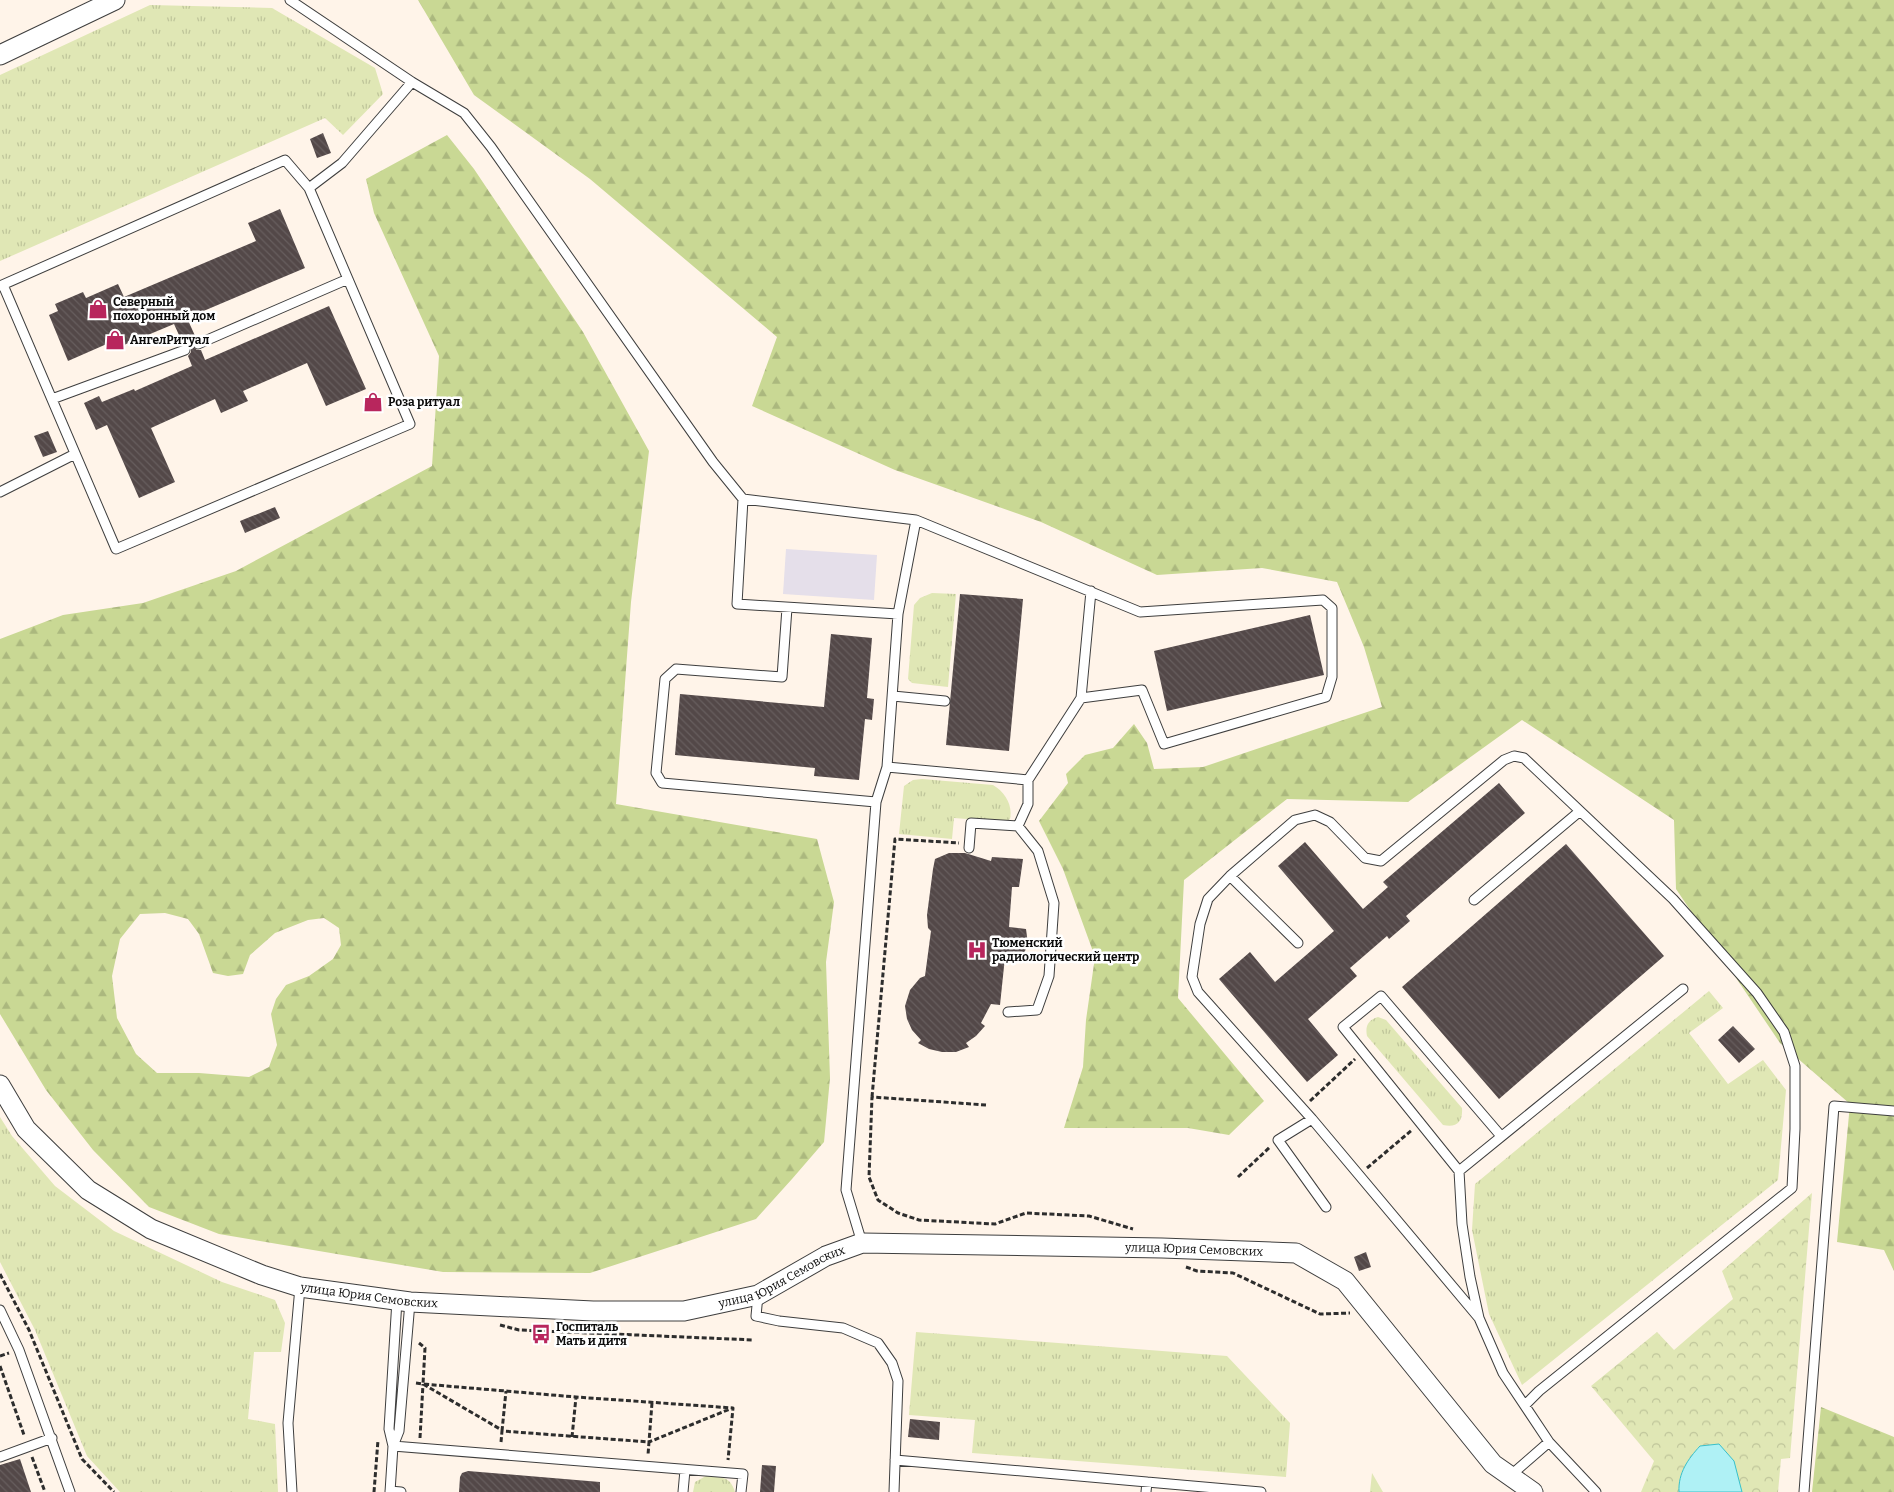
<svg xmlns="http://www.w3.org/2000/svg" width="1894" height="1492" viewBox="0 0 1894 1492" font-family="Bitter,serif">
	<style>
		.industrial { fill: #e5dfea }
		.grass { fill: url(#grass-tufts) }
		.forest { fill: url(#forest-firs); fill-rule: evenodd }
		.park { fill: url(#park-crowns) }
		.water { fill: #aff1f5; stroke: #38c0ca }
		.building { fill: url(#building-back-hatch) }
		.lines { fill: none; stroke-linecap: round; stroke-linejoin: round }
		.service-casing { stroke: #3e3e3e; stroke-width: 11 }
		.minor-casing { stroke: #3e3e3e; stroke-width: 21 }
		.path { stroke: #2d2d2d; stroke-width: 3; stroke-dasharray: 5 2.5; stroke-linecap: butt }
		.service { stroke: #fff; stroke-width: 9 }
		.minor { stroke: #fff; stroke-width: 19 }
		.labels { text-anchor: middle; stroke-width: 5; stroke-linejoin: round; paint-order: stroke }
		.poi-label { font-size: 12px; font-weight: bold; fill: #0b0b0b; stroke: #fff; text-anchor: start }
		.street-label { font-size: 12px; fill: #0b0b0b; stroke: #fff }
	</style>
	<defs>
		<pattern id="grass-tufts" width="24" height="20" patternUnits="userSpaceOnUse" patternTransform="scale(1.25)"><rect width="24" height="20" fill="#e0e7b5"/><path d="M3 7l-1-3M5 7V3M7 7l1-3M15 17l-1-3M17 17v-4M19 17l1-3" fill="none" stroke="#bfc59a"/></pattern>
		<pattern id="forest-firs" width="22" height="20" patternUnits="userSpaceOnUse" patternTransform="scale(1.25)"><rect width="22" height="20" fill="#c9d894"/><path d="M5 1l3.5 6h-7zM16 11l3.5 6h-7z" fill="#abb87e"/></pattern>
		<pattern id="park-crowns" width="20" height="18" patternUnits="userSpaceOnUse" patternTransform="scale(1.25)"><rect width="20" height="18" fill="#e0e7b5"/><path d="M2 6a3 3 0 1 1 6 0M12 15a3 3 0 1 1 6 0" fill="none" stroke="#bfc59a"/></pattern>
		<pattern id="building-back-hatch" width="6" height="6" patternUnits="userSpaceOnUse" patternTransform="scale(1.25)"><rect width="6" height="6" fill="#534848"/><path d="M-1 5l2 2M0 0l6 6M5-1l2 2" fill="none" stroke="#675e5e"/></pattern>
	</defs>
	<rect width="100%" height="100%" fill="#fff4e9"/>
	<path class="industrial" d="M786 549 877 555 874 600 783 594Z"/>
	<path class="grass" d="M150 5 272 8 375 68 383 94 343 135 325 118 0 261V75Z
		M932 593 956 594 948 687 912 683 908 679 914 605 920 598Z
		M922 779 993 785C1005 792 1013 805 1010 819L1005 822 954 818 952 839 899 834 904 786 913 780Z
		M1709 991 1723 1008 1689 1033 1728 1084 1763 1060 1786 1090 1778 1180 1522 1385 1489 1314 1472 1230 1475 1184Z
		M1378 1017 1386 1020 1462 1108C1463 1122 1457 1128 1443 1125L1367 1036C1365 1026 1368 1020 1378 1017Z
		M0 1117 12 1136 55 1186 114 1231 222 1282 275 1300 285 1323 281 1352H254L248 1419 275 1424 278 1492H120L87 1456 35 1330 0 1262Z
		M916 1332 1227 1356 1290 1423 1286 1477 972 1453 975 1420 909 1415Z
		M1372 1473 1383 1492H1370Z
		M706 1476C721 1478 730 1475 735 1492H693L695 1482Z"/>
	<path class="forest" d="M418 0H1894V1271L1884 1250 1837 1242 1850 1104 1780 1043 1676 889 1674 820 1522 720 1408 802 1287 799 1184 880 1178 998 1264 1101 1229 1135 1188 1128H1064L1083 1067 1086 1020 1095 957 1063 869 1039 821 1068 783 1066 774 1085 755 1113 748 1134 724 1147 743 1154 769 1203 767 1382 707 1364 647 1337 582 1262 568 1157 575 1041 522 895 470 752 406 777 337 590 179 474 95Z
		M447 135 474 169 583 332 649 451 631 602 616 804 817 839 834 902 826 962 830 1078 824 1142 792 1179 756 1219 590 1273 443 1272 219 1234 149 1207 93 1150 46 1090 0 1014V639L63 615 143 603 236 571 432 466 439 356 374 213 366 179ZM165 913 188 919 199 934 213 973 228 976 243 974 250 955 275 933 308 920 324 918 339 928 341 945 333 959 309 976 286 985 276 999 271 1014 277 1045 269 1067 249 1077 199 1073H157L136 1054 117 1018 112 976 120 939 140 914Z
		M1821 1407 1894 1437V1492H1812Z"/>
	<path class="park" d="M1812 1193 1790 1458 1781 1459 1778 1492H1641L1654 1461 1591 1386 1657 1332 1674 1350 1733 1299 1722 1271Z"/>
	<path class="water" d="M1719 1444 1734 1461 1742 1492H1679C1678 1473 1688 1459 1700 1446Z"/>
	<path class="building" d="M323 133 331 153 317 158 310 139Z
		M280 209 305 268 187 318 196 338 192 343 193 347 197 350H201L205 360 329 306 366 389 326 406 307 363 243 391 248 401 221 413 215 399 151 428 175 482 139 498 107 425 96 430 84 403 99 396 102 402 134 389 135 391 192 366 188 356 191 352V347L187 344H183L174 324 112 350 109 343 68 361 49 315 58 311 55 304 83 292 86 298 118 284 124 297 256 241 248 223Z
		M48 431 57 452 43 457 34 436Z
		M275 507 280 518 245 533 240 521Z
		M960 594 1023 599 1009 751 946 745Z
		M1310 615 1324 675 1167 711 1154 651Z
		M831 634 872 638 867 698 874 699 872 720 865 719 859 780 814 776 815 768 675 755 680 694 824 707Z
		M1499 783 1525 813 1406 916 1410 921 1389 939 1387 936 1350 968 1357 976 1308 1019 1338 1055 1307 1082 1219 979 1250 952 1275 982 1334 931 1278 866 1305 842 1363 909 1388 887 1383 882Z
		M1566 844 1664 956 1499 1099 1402 987Z
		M949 853H965L991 861 992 857 1023 859 1019 887H1012L1009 927 1026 929 1028 944 1022 958 1005 957 1000 1005 991 1004 981 1023 985 1026 976 1036 966 1043 969 1047 956 1052H942L929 1049 918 1043 921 1040 912 1030 907 1019 905 1006 910 990 920 978 925 976 931 931 928 928 927 915 933 869 935 859Z
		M1733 1026 1755 1049 1739 1063 1718 1040Z
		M1366 1252 1371 1267 1359 1271 1354 1257Z
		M910 1419 940 1422 939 1440 908 1437Z
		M20 1459 31 1492H0V1465Z
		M762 1465 776 1466 774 1492H760Z
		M468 1471 600 1482V1492H459L460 1477 462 1473Z"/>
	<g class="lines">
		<defs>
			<path id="service" d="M290 0 412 82 464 113 491 147 713 462 743 499 916 520 898 614 887 767 876 802 846 1190 862 1243
				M309 188 342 163 412 82
				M0 286 285 160 309 188 410 424 116 549 3 285
				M198 344 348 279
				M52 399 185 350
				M0 492 75 454
				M743 499 737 604 898 614
				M916 520 1140 612 1323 600 1332 608V677L1326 697 1164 744 1142 690 1081 698
				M787 608 782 677 676 669 665 679 656 773 662 783 876 802
				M893 696 945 701
				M887 767 1028 780V804L1018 826 1038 851 1054 903 1049 976 1037 1010 1008 1012
				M1028 780 1081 698 1091 591
				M969 848 971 823 1018 826
				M1230 876 1298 943
				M1474 900 1580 811
				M1312 1119 1278 1140 1326 1207
				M1501 1136 1381 996 1343 1027 1459 1171 1462 1224 1470 1277 1479 1318 1503 1373 1549 1442 1596 1492
				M1459 1171 1683 989
				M758 1295 756 1316 779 1321 843 1328 878 1343 892 1363 898 1381 894 1492
				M0 1310 19 1350 70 1492
				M1479 1318 1312 1119 1198 992 1192 977 1200 924 1208 899 1230 876 1295 820 1315 815 1330 822 1365 858 1381 861 1504 760 1514 756 1524 758 1673 899 1757 993 1784 1032 1795 1066V1129L1792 1188 1539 1391 1525 1405
				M393 1446 743 1474 741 1492
				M393 1446 399 1431 410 1302
				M0 1457 52 1438
				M895 1460 1261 1492
				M1510 1476 1549 1442
				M390 1491 401 1492
				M292 1492 288 1423 300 1287
				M390 1492 393 1446 389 1429 397 1300
				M683 1492 685 1470
				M1146 1492 1147 1482
				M1804 1492 1834 1106 1894 1111"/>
			<g id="minor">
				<path d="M0 55 115 0"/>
				<path id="s1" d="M0 1085 26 1129 88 1190 151 1229 262 1275 300 1287 410 1302 593 1311H684L758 1295 826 1256 862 1243 1162 1248 1296 1253 1345 1281 1493 1464 1533 1492"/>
			</g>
		</defs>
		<use href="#service" class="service-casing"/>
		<use href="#minor" class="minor-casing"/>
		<path class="path" d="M872 1097 895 839 959 843
			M1310 1101 1355 1059
			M986 1105 872 1097 869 1177 878 1200 898 1213 919 1220 995 1224 1026 1213 1089 1216 1133 1229
			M1367 1168 1412 1130
			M1238 1177 1270 1147
			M1186 1267 1197 1271 1233 1273 1320 1314 1350 1313
			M0 1274 29 1330 82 1459 114 1492
			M500 1325 519 1330 754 1340
			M419 1343 425 1348 423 1384 576 1397 733 1408 728 1460
			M0 1356 9 1353
			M0 1366 24 1435
			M416 1383 423 1384 500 1429
			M652 1403 649 1442 730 1409
			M502 1431 506 1391
			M572 1437 576 1397
			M420 1438 423 1384
			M501 1442 502 1431 649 1442 648 1455
			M32 1457 45 1492
			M374 1492 378 1440"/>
		<use href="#service" class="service"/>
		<use href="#minor" class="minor"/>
	</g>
	<defs>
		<symbol id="shop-bare" viewBox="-9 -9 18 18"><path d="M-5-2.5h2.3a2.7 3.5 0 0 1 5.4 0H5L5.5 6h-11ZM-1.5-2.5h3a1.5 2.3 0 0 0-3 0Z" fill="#b8265d" stroke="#fff" stroke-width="2.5" paint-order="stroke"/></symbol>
		<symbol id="hospital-bare" viewBox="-9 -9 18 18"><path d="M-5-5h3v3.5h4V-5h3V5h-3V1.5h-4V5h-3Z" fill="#b8265d" stroke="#fff" stroke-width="2.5" paint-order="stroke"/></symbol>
		<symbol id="bus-bare" viewBox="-9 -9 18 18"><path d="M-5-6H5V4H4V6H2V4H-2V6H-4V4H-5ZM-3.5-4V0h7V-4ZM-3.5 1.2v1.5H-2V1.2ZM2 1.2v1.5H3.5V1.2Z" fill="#b8265d" stroke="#fff" stroke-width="2.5" paint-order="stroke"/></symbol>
	</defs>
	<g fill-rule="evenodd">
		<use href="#shop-bare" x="84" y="295" width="28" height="28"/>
		<use href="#shop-bare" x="101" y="326" width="28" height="28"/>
		<use href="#shop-bare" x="359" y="388" width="28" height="28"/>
		<use href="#hospital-bare" x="963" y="936" width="28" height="28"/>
		<use href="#bus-bare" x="527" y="1320" width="28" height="28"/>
	</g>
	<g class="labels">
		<g class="poi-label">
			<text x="113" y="306">Северный<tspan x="113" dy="14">похоронный дом</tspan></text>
			<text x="130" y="344">АнгелРитуал</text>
			<text x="388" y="406">Роза ритуал</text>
			<text x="992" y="947">Тюменский<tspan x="992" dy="14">радиологический центр</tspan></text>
			<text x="556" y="1331">Госпиталь<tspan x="556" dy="14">Мать и дитя</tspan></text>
		</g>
		<g class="street-label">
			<text dy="4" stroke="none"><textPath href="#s1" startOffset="1282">улица Юрия Семовских</textPath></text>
			<text dy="4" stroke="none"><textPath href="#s1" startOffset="862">улица Юрия Семовских</textPath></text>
			<text dy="4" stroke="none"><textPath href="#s1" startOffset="442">улица Юрия Семовских</textPath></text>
		</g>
	</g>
</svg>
